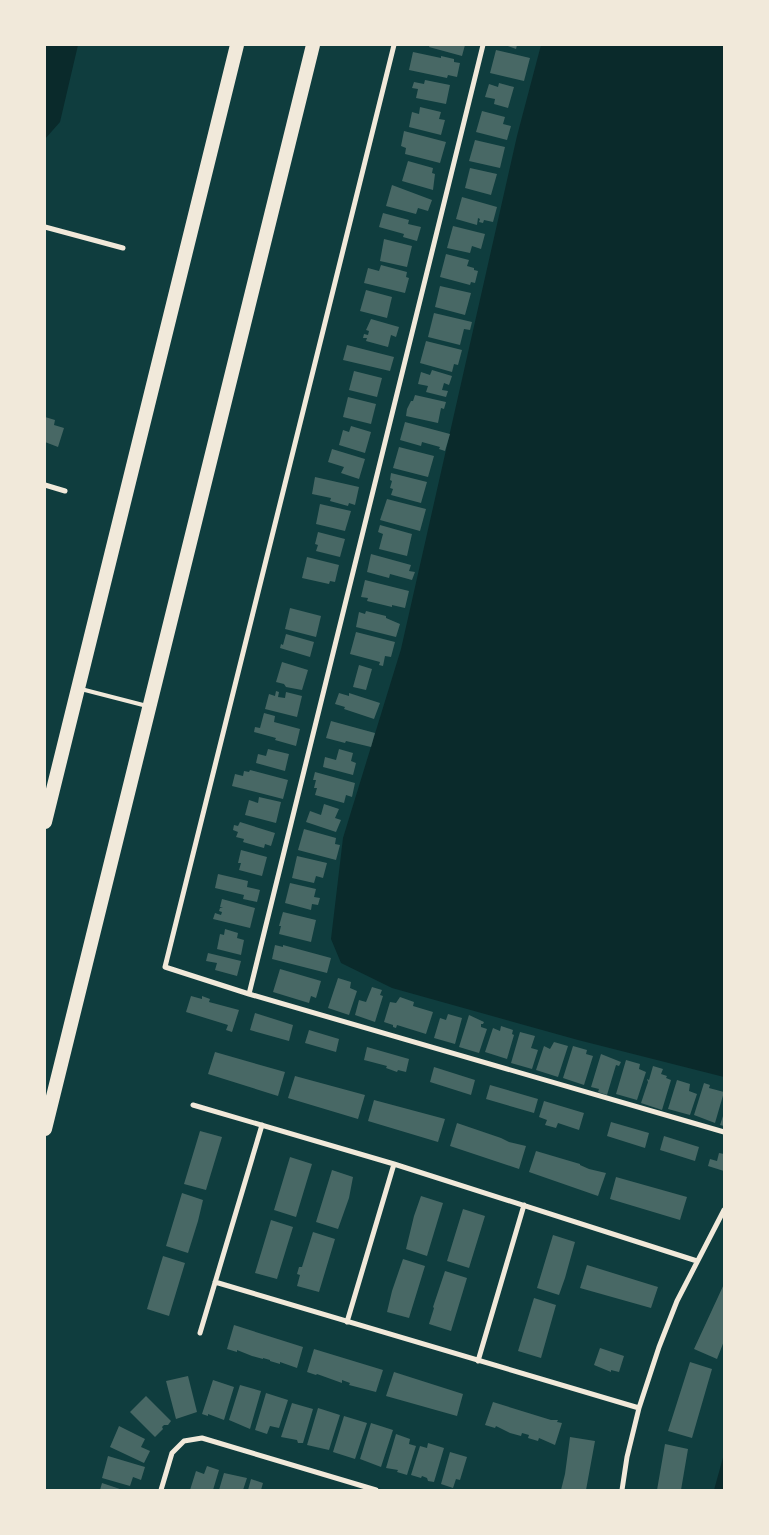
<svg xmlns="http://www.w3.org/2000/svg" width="769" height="1535" viewBox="0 0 769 1535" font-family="'Fira Sans Condensed',sans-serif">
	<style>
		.water { fill: #0a2a2b }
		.building { fill: #486865 }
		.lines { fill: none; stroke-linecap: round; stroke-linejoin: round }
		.service { stroke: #f1e9da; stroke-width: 4 }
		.minor { stroke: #f1e9da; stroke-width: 5 }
		.motorway { stroke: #f1e9da; stroke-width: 14 }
	</style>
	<rect width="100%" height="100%" fill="#0f3d3e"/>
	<path class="water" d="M45 45H78L60 122 45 139Z
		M541 45H724V1077L578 1040 392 988 341 963 331 939 343 838 401 649 517 136Z
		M724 1454V1490H714Z"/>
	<path class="building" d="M430 45H465L462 56 429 47Z
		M505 45H517L516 49Z
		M496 50 530 58 524 81 490 73Z
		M413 52 441 58V56L454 59V62L460 63 457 77 448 75 447 78 409 70Z
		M425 80 450 85 446 104 416 98 418 89 412 88 414 82 424 84Z
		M499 83 514 87 508 108 494 104 495 99 485 97 489 84 498 87Z
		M420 107 441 112 439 119 445 120 441 135 409 127 412 112 419 114Z
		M482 111 505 117 503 124 511 126 507 140 476 132Z
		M404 131 446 142 440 163 405 154 406 148 401 146Z
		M475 140 505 147 500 168 469 161Z
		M408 161 433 168 432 173 435 174 433 190 402 181Z
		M470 168 497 174 491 195 465 188Z
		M392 185 432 200 428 211 418 208 416 214 386 206Z
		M462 197 497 207 493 222 484 220 483 223 479 222 480 219 478 218 477 225 456 219Z
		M383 213 409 220 408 224 421 227 417 241 403 237 404 234 379 227Z
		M453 226 485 234 481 249 472 246 470 253 447 248Z
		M384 239 412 246 407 267 380 261Z
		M446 254 469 260 467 266 474 268V270L478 271 475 283 471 282 470 285 440 277Z
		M381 265 407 272 406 277 409 278 405 293 364 283 368 268 379 271Z
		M440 286 471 293 465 315 435 307Z
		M366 290 392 297 387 318 360 311Z
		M434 313 472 322 470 330 464 329 460 345 428 337Z
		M371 319 399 327 396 337 391 335 388 347 366 341 367 338H363L364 334 368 335 369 331 366 330Z
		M426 341 462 350 458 365 454 364 452 372 420 363Z
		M347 345 394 357 390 371 343 360Z
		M432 370 452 376 449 385 444 383 442 390 448 391 446 397 426 392 428 386 418 384 421 372 430 375Z
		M354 371 382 378 377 397 349 390Z
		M415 395 446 402 444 409 441 408 438 423 406 416 407 409 411 401H413Z
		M348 397 376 404 371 424 343 417Z
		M45 417 55 420 54 425 64 428 58 447 45 442Z
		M405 422 450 434 445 451 439 449 440 447 422 442 421 446 400 440Z
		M351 426 371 432 365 453 339 445 343 430 349 432Z
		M399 447 434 456 428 477 393 468Z
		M332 449 365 459 359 479 341 473 344 467 328 462Z
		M391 473 427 482 421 503 391 495 393 489 390 488 392 481 390 480Z
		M315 477 359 487 355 505 349 503 348 506 330 501 331 498 312 494Z
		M387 499 426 509 420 531 380 520Z
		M320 504 351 511 345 531 316 524Z
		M380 525 412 534 407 556 379 549 383 534 378 532Z
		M318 532 345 539 340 557 316 551 318 545 315 544Z
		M371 554 411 565 409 571 415 572 412 580 390 574 389 578 367 572Z
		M307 557 339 565 335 582 330 581 329 584 302 578Z
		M365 580 409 591 405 608 392 605V607L367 601 368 598 361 597Z
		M290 608 321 616 316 637 285 629Z
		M366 611 386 616V618L400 624 396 637 356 627 359 612 365 614Z
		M356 632 395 642 391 657 385 656 383 666 379 665 380 662 350 654Z
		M286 634 314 642 310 657 280 648 281 644 283 645Z
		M282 662 308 670 302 690 286 687 284 684 276 682Z
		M359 665 372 669 366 690 353 687Z
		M276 691 279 692 278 697 285 698 286 692 302 696 297 717 265 709 269 694 275 696Z
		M339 693 349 696V693L380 703 374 719 344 709 345 707 335 704Z
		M264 713 275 716 274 722 300 729 296 746 275 740 276 738 254 732 255 727 260 728Z
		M331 721 375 733 371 747 346 741 345 743 326 738Z
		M268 749 289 754 285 771 256 763 258 754 266 756Z
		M339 749 353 753 351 761 356 763 353 775 323 767 325 757 336 760Z
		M250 770 288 780 283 799 232 786 235 774 243 776 244 771 249 772Z
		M315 772 355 783 352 797 346 795 344 803 315 795 317 788H314L316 780H313Z
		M259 797 281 802 276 823 245 815 249 800 258 803Z
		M324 804 339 809 335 818 341 820 336 832 306 822 310 811 321 815Z
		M240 822 275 833 271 846 265 844 264 848 243 842 244 839 236 837 238 832 233 830 234 825 238 826Z
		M304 829 336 838 335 844 340 845 336 860 298 850Z
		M241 850 267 857 262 876 239 870 241 863H238Z
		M297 856 327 863 323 878 316 876 314 883 292 878Z
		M218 874 248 881 247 887 260 890 257 902 243 899 244 895 215 888Z
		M290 883 316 889 314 897 320 898 318 905 312 904 311 910 285 903Z
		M222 899 255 908 250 928 213 919 215 913 221 915 222 912 219 911 220 908H223L220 907Z
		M283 912 316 920 311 942 279 934 281 926H279Z
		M225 929 238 933 237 938 244 940 241 955 217 949 220 934 224 935Z
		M275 945 283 947V945L331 958 327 973 272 959Z
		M208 953 241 961 237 976 215 970 217 963 206 961Z
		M280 969 321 981 316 998 311 996 309 1003 273 992Z
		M338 978 351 982 350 988 357 991 349 1015 328 1008Z
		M372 987 382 990 380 995 383 996 375 1022 355 1015 359 1000 366 1002Z
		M191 996 202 999V996L210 999 209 1002 239 1010 232 1032 226 1030 228 1025 186 1012Z
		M400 997 414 1002 413 1006 433 1012 426 1034 397 1025 396 1028 393 1027V1025L384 1022 390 1002 396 1003Z
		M255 1013 293 1025 289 1041 250 1030Z
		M448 1014 462 1018 455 1044 434 1038 440 1018 446 1020Z
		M469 1015 484 1022 483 1024H481V1027L487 1029 479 1053 459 1047Z
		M501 1026 513 1030 512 1034 514 1035 507 1059 485 1052 493 1028 500 1031Z
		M309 1030 339 1039 336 1052 305 1043Z
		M520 1032 535 1036 531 1048 538 1050 532 1069 511 1063Z
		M554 1042 568 1046 558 1077 536 1070 544 1046 550 1049Z
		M573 1046 587 1050 586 1054 593 1056 584 1085 563 1078Z
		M367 1047 409 1059 406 1072 398 1070 397 1072 386 1068 387 1066 364 1060Z
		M215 1052 285 1072 278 1096 208 1074Z
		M601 1054 621 1062 619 1066 616 1065 607 1095 598 1092 599 1089 591 1087Z
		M626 1060 640 1064 639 1069 646 1072 637 1100 616 1094Z
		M653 1066 663 1069 661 1074 667 1076 666 1078 671 1080 662 1110 641 1103 648 1082 647 1079 649 1080Z
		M434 1067 475 1080 471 1095 430 1082Z
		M295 1076 365 1095 358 1119 288 1098Z
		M677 1080 690 1084 689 1091 697 1094 690 1115 668 1109Z
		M704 1083 710 1085 709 1088 724 1092 715 1123 694 1115Z
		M490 1085 538 1099 534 1113 486 1099Z
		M374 1100 445 1119 438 1142 368 1121Z
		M544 1101 584 1113 579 1130 558 1123 556 1128 545 1125 547 1120 539 1117Z
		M724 1113V1126L720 1125Z
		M611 1122 649 1133 645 1148 607 1136Z
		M457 1123 501 1138 509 1142 526 1146 519 1169 450 1146Z
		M200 1131 222 1137 206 1190 184 1184Z
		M664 1136 699 1147 695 1161 660 1150Z
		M536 1151 580 1164V1165L589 1169 606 1173 598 1196 529 1172Z
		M719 1153 724 1154V1171L708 1166 710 1159 717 1161Z
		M290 1157 312 1164 296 1217 274 1210Z
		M332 1170 353 1177 349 1198 338 1229 316 1222Z
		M616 1177 687 1197 680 1220 610 1199Z
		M182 1193 203 1200 198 1221 188 1253 166 1246Z
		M421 1196 443 1203 427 1256 406 1249 414 1216Z
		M463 1209 485 1216 469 1268 447 1261Z
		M271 1220 293 1227 277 1279 255 1273Z
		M313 1232 335 1239 319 1292 297 1286 300 1275 297 1274 299 1267H302Z
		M553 1235 575 1242 565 1278 559 1295 537 1288Z
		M163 1256 185 1263 169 1316 147 1309Z
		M403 1259 425 1266 409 1318 387 1312 392 1291Z
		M587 1265 658 1287 651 1308 580 1288Z
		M445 1271 467 1278 451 1331 429 1324 434 1308 433 1307Z
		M724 1284V1341L717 1359 694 1349Z
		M534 1298 556 1305 541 1358 518 1351Z
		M234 1325 303 1347 297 1368 280 1362V1364L270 1361V1360L263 1358V1359L252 1356 237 1350V1352L227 1349Z
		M600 1348 624 1356 619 1372 611 1370V1372L594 1365Z
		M314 1349 383 1370 376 1392 349 1385 350 1383 342 1380V1383L317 1374 316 1375 307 1372Z
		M690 1362 712 1369 692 1438 668 1431Z
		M394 1372 463 1394 457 1416 386 1396Z
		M188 1376 197 1412 176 1419 166 1381Z
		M213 1380 234 1387 224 1420 208 1414V1416L202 1414Z
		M240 1385 261 1391 250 1429 229 1420Z
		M266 1393 288 1400 279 1428 270 1426 267 1434 255 1430Z
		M146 1396 171 1421 168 1425H164L162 1427 163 1429 155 1437 130 1412Z
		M493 1402 551 1420H558L557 1422 562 1423 555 1445 539 1438 538 1441 528 1438 529 1435 522 1433 521 1436 510 1433 496 1426 495 1428 485 1425Z
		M292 1403 313 1409 303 1443H298L297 1440 281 1437Z
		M318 1408 340 1415 329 1450 307 1445Z
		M344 1416 367 1423 355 1459 333 1452Z
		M371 1423 393 1430 381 1467 360 1459Z
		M119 1426 145 1439 141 1447 150 1451 144 1463 110 1447Z
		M396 1434 410 1439 409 1444 416 1446 407 1475 397 1472 398 1470 386 1468Z
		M570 1437 595 1441 586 1490H561L565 1474Z
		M428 1443 444 1448 434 1482 428 1481 427 1478 422 1476 421 1478 411 1475 420 1446 427 1448Z
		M665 1444 688 1449 681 1490H657Z
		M450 1452 467 1457 460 1480 456 1479 453 1488 441 1484Z
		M108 1456 145 1467 141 1480 133 1477 130 1486 102 1478Z
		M207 1466 219 1470 213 1490H190L196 1471 204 1474Z
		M224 1473 247 1478 243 1490H219Z
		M251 1479 263 1483 261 1490H248Z
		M102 1483 123 1490H100Z"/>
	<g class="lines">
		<path class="service" d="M81 689 147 706"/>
		<path class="minor" d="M394 45 165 967 249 994 724 1132
			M45 227 123 248
			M45 485 65 491
			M249 994 483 45
			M193 1105 394 1164 697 1261
			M215 1282 639 1408
			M347 1322 394 1164
			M200 1333 262 1125
			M478 1361 524 1205
			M161 1490 172 1453 184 1441 202 1438 376 1490
			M622 1490 627 1457 639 1408 659 1347 677 1301 724 1210"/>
		<path class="motorway" d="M45 822 237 45
			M45 1129 313 45"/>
	</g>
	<rect width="769" height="1535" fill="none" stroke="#f1e9da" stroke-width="92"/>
</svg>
